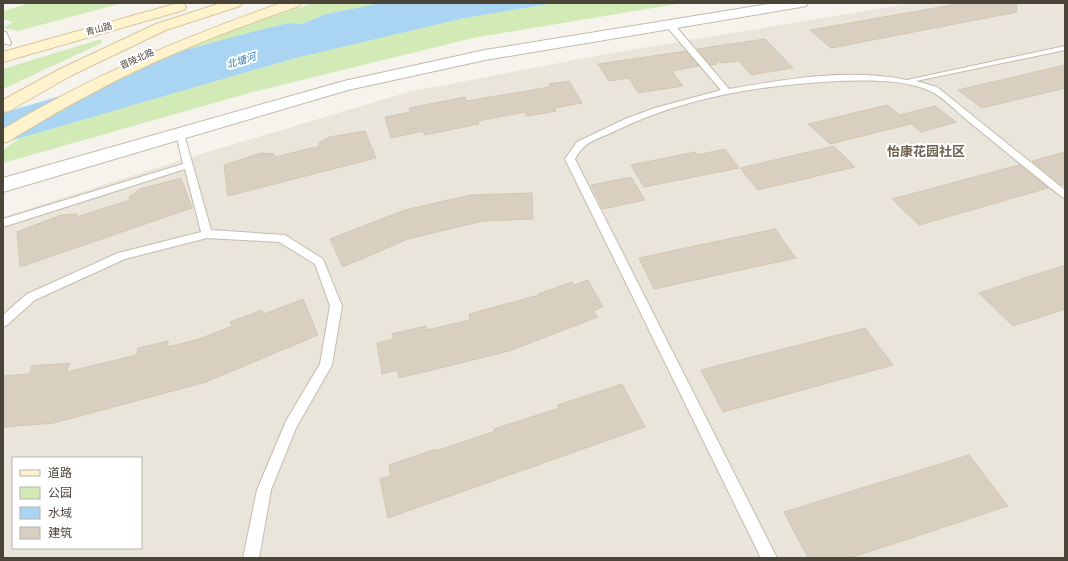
<svg xmlns="http://www.w3.org/2000/svg" width="1068" height="561" viewBox="0 0 1068 561" font-family="'Alegreya Sans','Noto Sans SC',sans-serif">
	<style>
		.residential { fill: #eae5da; fill-rule: evenodd }
		.green { fill: #d2eab5 }
		.water { fill: #a9d4f2 }
		.building { fill: #d8cfc1; stroke: #d3c7b4 }
		.lines { fill: none; stroke-linecap: round; stroke-linejoin: round }
		.lane-casing { stroke: #c2bbae; stroke-width: 2 }
		.street-casing { stroke: #c2bbae; stroke-width: 2 }
		.secondary-casing { stroke: #d6c79b; stroke-width: 2 }
		.lane { fill: #fff; fill-rule: evenodd }
		.street { fill: #fff; fill-rule: evenodd }
		.secondary { fill: #fff3cd; fill-rule: evenodd }
		.labels { text-anchor: middle; stroke-width: 4; stroke-linejoin: round; paint-order: stroke }
		.far-street-label { font-size: 9px; fill: #4b4439; stroke: #fff }
		.far-water-label { font-size: 10px; font-style: italic; fill: #2e7ab2; stroke: #fff }
		.quarter-label { font-size: 13px; font-weight: bold; fill: #6e6250; stroke: #fff }
	</style>
	<rect width="100%" height="100%" fill="#f6f3ec"/>
	<path class="residential" d="M913 3H1065V558H3V217L181 160 408 92 611 53ZM13 458H141V548H13Z"/>
	<path class="green" d="M30 3H123L18 31 3 28 13 22 3 19V11Z
		M313 3H381L326 14 302 24 289 23 177 52 226 33Z
		M555 3H683L473 38 253 92 3 163V150L20 138 296 58 465 18Z
		M101 39 102 43 3 89V69Z"/>
	<path class="water" d="M381 3H555L465 18 296 58 3 143V113L130 75 177 52 264 29 289 23 302 24 326 14Z"/>
	<path class="building" d="M963 3H1016L1017 12 831 48 810 30Z
		M765 39 793 68 751 75 739 61 720 63 716 58 717 64 710 65 697 49Z
		M686 51 699 66 672 71 683 86 638 93 629 78 609 81 598 64Z
		M1065 65V88L982 108 958 90Z
		M569 81 582 103 555 108 556 111 527 116 525 112 478 121 479 124 425 135 423 131 391 138 385 117 410 112 409 108 465 97 466 101 550 87 549 84Z
		M887 105 911 124 830 144 808 124Z
		M935 106 956 122 921 132 900 115Z
		M365 131 376 158 228 196 224 165 261 153 274 154 275 157 320 146 319 143 329 137Z
		M834 146 855 167 758 190 740 168Z
		M725 149 739 168 644 187 631 165 695 152 697 155Z
		M1065 152V184L1061 185 1032 161Z
		M1019 165 1048 188 919 225 892 199Z
		M631 177 645 200 603 209 591 185Z
		M181 178 192 208 20 267 17 232 61 215 77 214V217L130 200 129 197 140 189Z
		M532 193 533 219 483 221 408 239 343 267 330 239 405 210 470 195Z
		M775 229 796 258 654 289 639 258Z
		M1065 265V309L1013 326 979 293Z
		M588 280 603 307 593 311 598 317 509 351 399 378 397 370 382 374 377 343 393 339 392 334 426 326 427 330 470 320 469 314 539 295 538 294 572 282 574 285Z
		M303 299 318 335 206 382 54 423 3 427V376L29 374 32 366 70 363 66 372 137 355 138 348 168 341V347L199 339 232 326 230 322 262 310 264 314Z
		M865 328 893 365 723 412 701 370Z
		M622 384 645 427 388 518 380 479 391 476 389 465 436 449V451L495 431 494 429 559 408 558 405Z
		M969 455 1008 506 850 558H808L784 512Z"/>
	<g class="lines">
		<defs>
			<path id="lane" d="M667 23H673L729 89C786 79 849 68 907 80L1065 46V50L916 81 937 87 1065 190V198L1062 197C1030 172 999 146 968 121 957 112 942 96 930 91 905 79 865 80 838 81 761 85 685 97 615 131 597 140 585 140 575 159L777 558H761L565 159 577 142 625 119 655 108 721 90 667 27Z
				M3 32H6L11 43 10 45 3 43Z
				M180 131 184 134 211 230 285 235 323 259 342 306 332 365 296 428 271 490 259 558H243L257 490 286 421 320 364 330 306 315 264 279 242 207 238 125 259 35 300 7 325 3 327V315L27 294 118 253 201 232 185 169 3 227V219L183 164 176 134Z"/>
			<path id="street" d="M775 3H808L806 6 801 7 485 60 348 90 3 192V178L344 81 485 50Z"/>
			<path id="secondary" d="M178 3 184 4 186 7 184 10 3 62V52Z
				M221 3H242L240 6 166 30 72 75 9 111 3 112V100L60 69 156 24Z
				M281 3H301L299 6C258 21 216 35 176 53 118 77 63 108 9 141L3 143V129C93 75 182 38 281 3Z"/>
		</defs>
		<use href="#lane" class="lane-casing"/>
		<use href="#street" class="street-casing"/>
		<use href="#secondary" class="secondary-casing"/>
		<use href="#lane" class="lane"/>
		<use href="#street" class="street"/>
		<use href="#secondary" class="secondary"/>
	</g>
	<g class="labels">
		<g class="far-street-label">
			<text transform="translate(99 29) rotate(-15)" y="3">青山路</text>
			<text transform="translate(137 59) rotate(-24)" y="3">晋陵北路</text>
		</g>
		<g class="far-water-label">
			<text transform="translate(241 60) rotate(-17)" y="4">北塘河</text>
		</g>
		<g class="quarter-label">
			<text x="926" y="156">怡康花园社区</text>
		</g>
	</g>
	<rect width="1068" height="561" fill="none" stroke="#4b4439" stroke-width="8"/>
	<rect x="12" y="457" width="130" height="92" fill="#ffffff" stroke="#b7b4b0"/>
	<rect x="20" y="470" width="20" height="6" fill="#fff3cd" stroke="#b7b4b0"/>
	<text x="48" y="477" font-size="12" fill="#4b4439">道路</text>
	<rect x="20" y="487" width="20" height="12" fill="#d2eab5" stroke="#b7b4b0"/>
	<text x="48" y="497" font-size="12" fill="#4b4439">公园</text>
	<rect x="20" y="507" width="20" height="12" fill="#a9d4f2" stroke="#b7b4b0"/>
	<text x="48" y="517" font-size="12" fill="#4b4439">水域</text>
	<rect x="20" y="527" width="20" height="12" fill="#d8cfc1" stroke="#b7b4b0"/>
	<text x="48" y="537" font-size="12" fill="#4b4439">建筑</text>
</svg>
